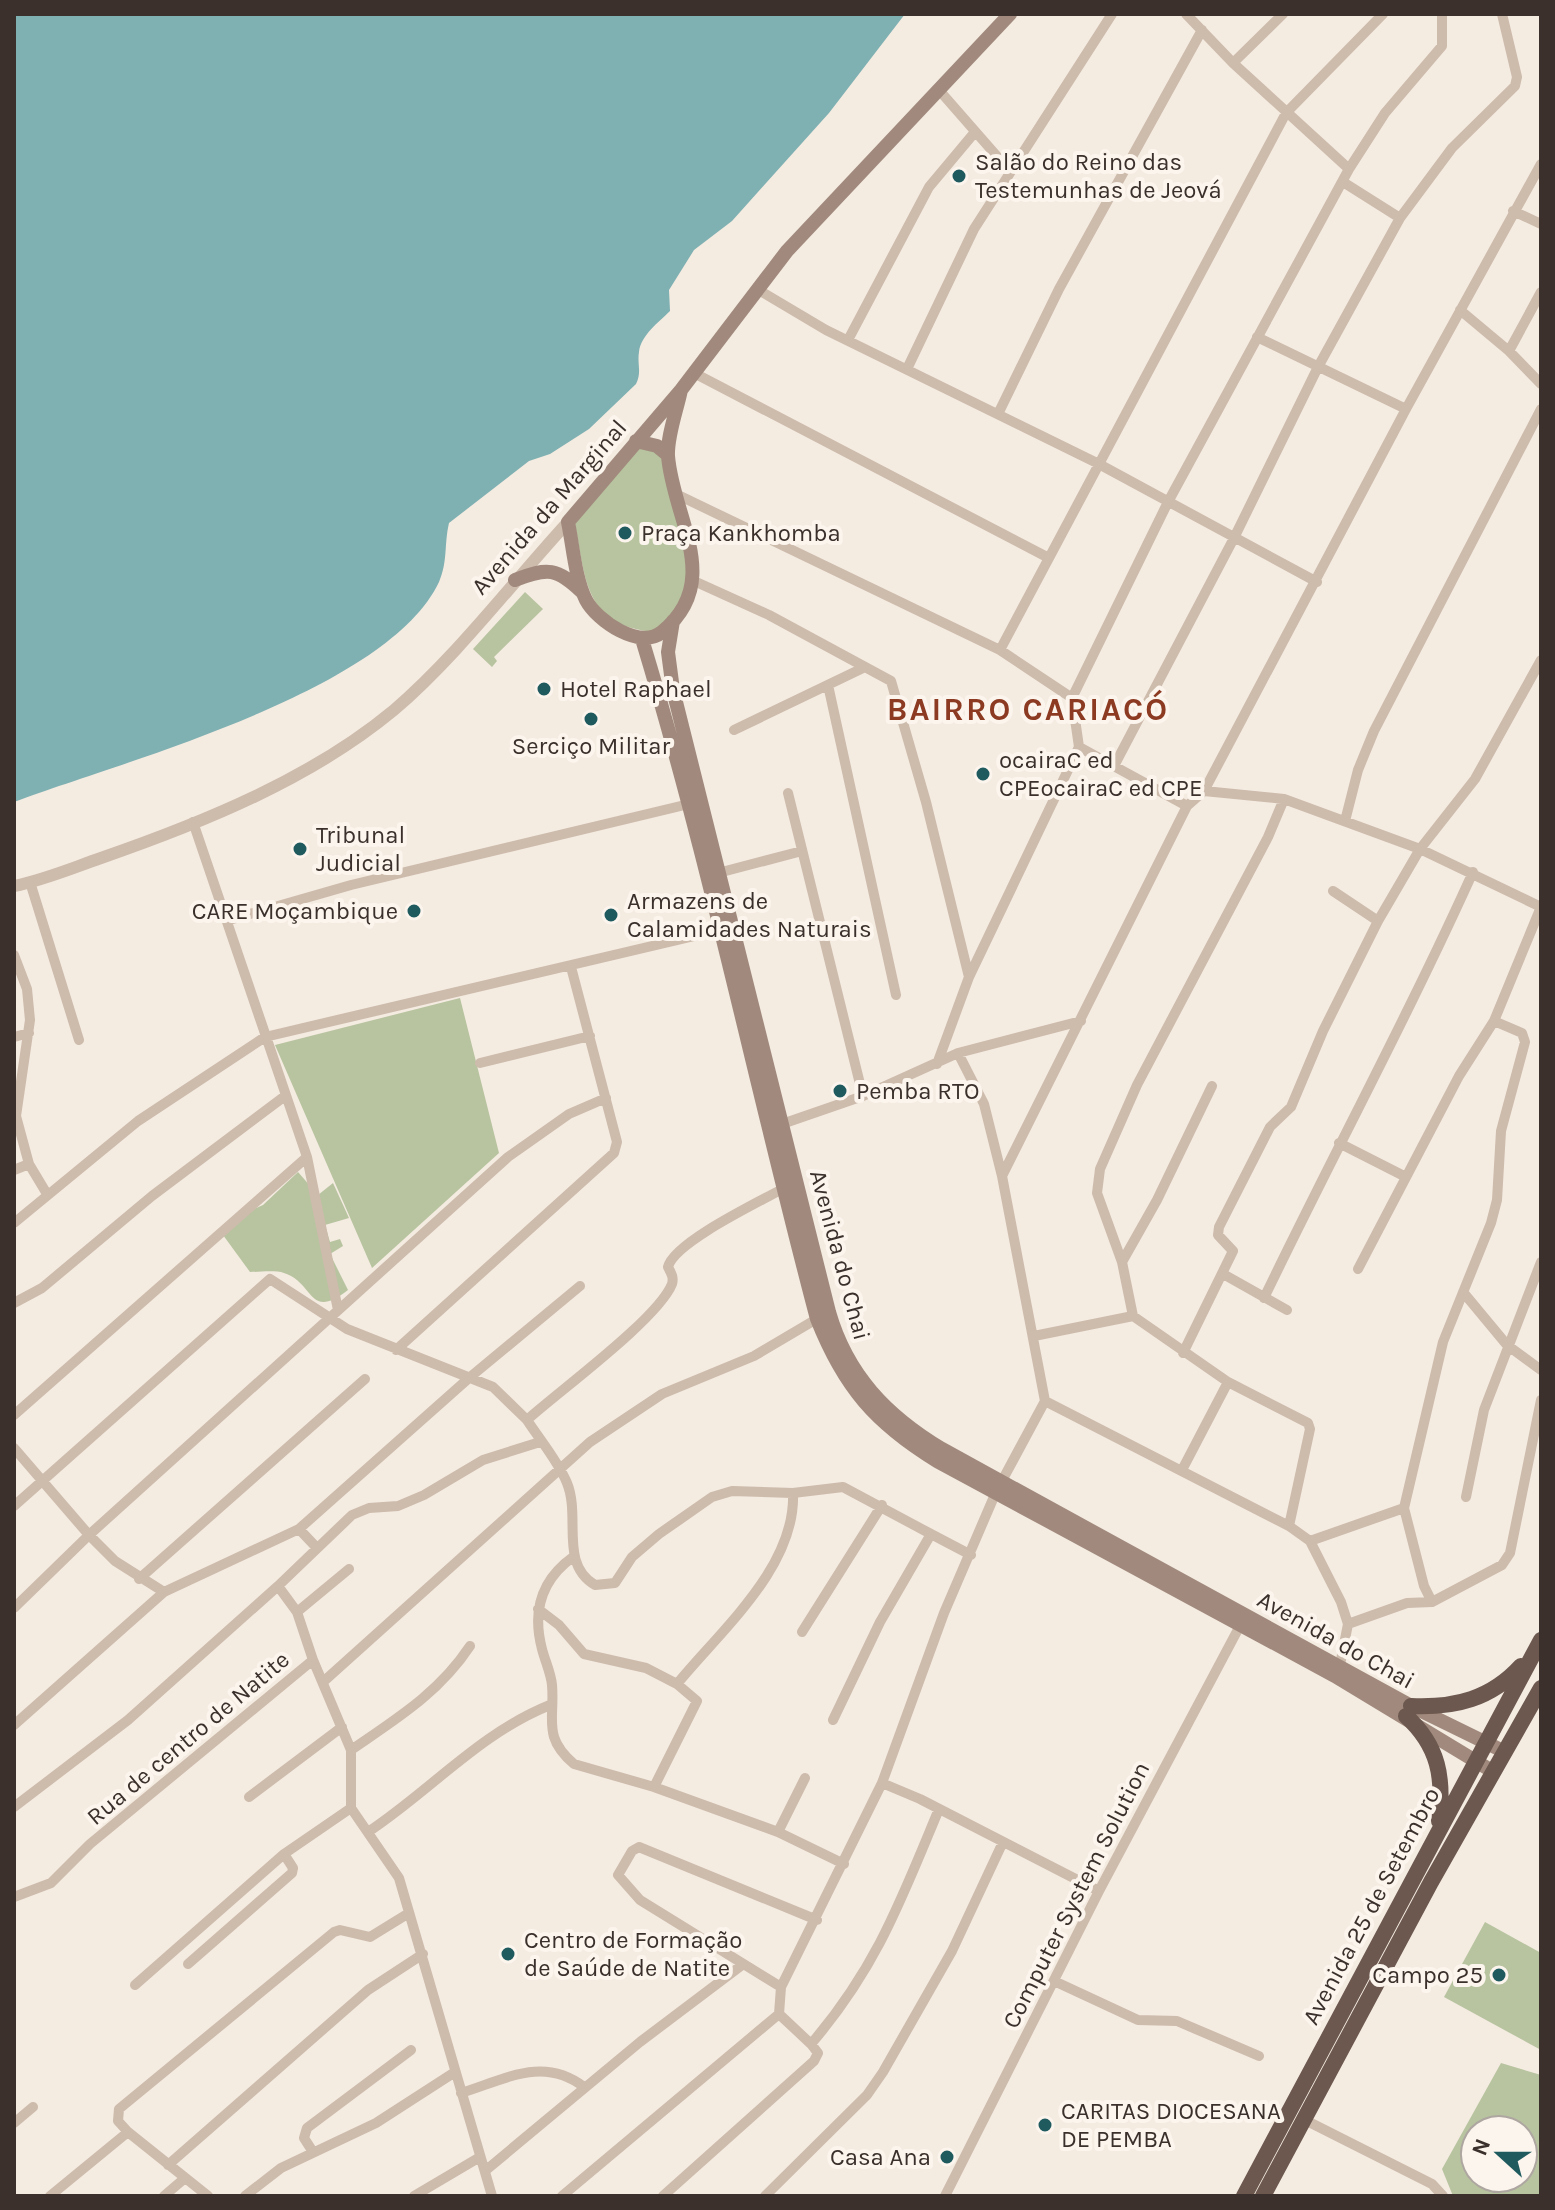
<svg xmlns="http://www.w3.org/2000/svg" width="1555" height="2210" viewBox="0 0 1555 2210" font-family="Karla,sans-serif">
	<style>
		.green { fill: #b8c4a0; fill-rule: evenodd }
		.water { fill: #7fb0b2 }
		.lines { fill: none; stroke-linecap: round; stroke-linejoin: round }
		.minor { stroke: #cdbbac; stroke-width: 10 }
		.tertiary { stroke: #cdbbac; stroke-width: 12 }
		.secondary { stroke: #a18a7d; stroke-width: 14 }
		.trunk { stroke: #6c584f; stroke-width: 16 }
		.poi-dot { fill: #1f5a5e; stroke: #fbf5ee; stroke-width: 3 }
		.labels { text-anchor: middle; stroke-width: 8; stroke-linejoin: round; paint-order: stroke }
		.poi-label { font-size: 24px; fill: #3b302b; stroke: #fbf5ee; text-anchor: start }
		.street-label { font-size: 24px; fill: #3b302b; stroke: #fbf5ee }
		.district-label { font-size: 32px; font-weight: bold; letter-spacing: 2px; fill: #8c3b22; stroke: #fbf5ee }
	</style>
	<rect width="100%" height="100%" fill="#f4ebe1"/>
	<path class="green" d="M643 447 665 457 691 569 679 609 655 632C585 626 586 581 575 524L637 449Z
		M525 592 543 609 494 657 497 661 492 667 473 649Z
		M460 998 499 1153 372 1268 275 1045Z
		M298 1172 318 1195 333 1183 349 1218 325 1225 330 1242 340 1239 343 1246 330 1254 348 1290C308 1321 315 1283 284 1273 275 1270 260 1272 250 1272L223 1235 241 1215 263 1205Z
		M1485 1922 1541 1953V2050L1444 1997Z
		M1501 2063 1541 2075V2196H1453L1442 2169ZM1523 2130V2178H1475V2130Z"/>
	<path class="water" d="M14 14H905L829 113 732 221 694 250 669 290 670 311C659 322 641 335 639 352 637 364 642 372 636 384L589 429 550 454 529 461 449 523C444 544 448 561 439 582 387 692 123 761 14 802Z"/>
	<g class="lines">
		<path class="minor" d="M1186 14 1233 63 1349 169
			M1233 63 1283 14
			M939 90 1009 170
			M1343 182 1400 218
			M1513 211 1541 224
			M757 289 826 330 1097 463 1317 582
			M1460 310 1509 351 1541 384
			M1257 337 1406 409
			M848 340 929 187 975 132
			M1509 351 1541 292
			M907 369 974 229 1112 14
			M694 373 1047 557
			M998 414 1059 289 1202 30
			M678 495 1000 650 1072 698
			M694 581 769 615 891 681 926 802 969 977
			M1000 650 1286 113 1383 14
			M828 685 896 995
			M734 730 863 668
			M1079 747 1187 806
			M1114 766 1234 538 1318 367 1400 218 1452 148 1515 86 1517 77 1502 14
			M1204 791 1284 799 1420 849 1541 907
			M788 793 863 1096
			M1284 799 1268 837 1137 1085 1100 1169 1097 1193 1122 1262 1133 1316 1228 1382 1308 1423 1310 1429 1289 1526
			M1345 821 1358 770 1374 731 1541 409
			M193 822 307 1157 338 1310
			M718 873 802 851
			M30 882 79 1040
			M1333 891 1378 921
			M229 920 351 885 689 804
			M14 955 27 989 30 1020 16 1116 29 1164 47 1194
			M14 1037 29 1033
			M480 1063 590 1036
			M937 1064 969 977 1079 747 1072 698 1168 502 1349 169 1385 113 1442 46V14
			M782 1124 863 1096 958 1053 1081 1021
			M1339 1143 1406 1177
			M14 1170 29 1164
			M1002 1176 1187 806 1204 791 1406 409 1541 164
			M786 1187C761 1201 674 1242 668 1267 671 1273 674 1277 672 1284 658 1319 559 1391 527 1420 540 1440 558 1461 567 1483 581 1517 559 1564 595 1585L615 1583 632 1557 659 1534 712 1497 732 1491 793 1493 843 1487 931 1534 880 1622 833 1720
			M14 1223 138 1121 265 1037 720 930
			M1122 1262 1157 1200 1212 1086
			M1358 1269 1459 1076 1494 1021 1541 907
			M1223 1274 1287 1310
			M1463 1292 1507 1345 1541 1370
			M1264 1298C1333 1155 1408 1016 1473 872
			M14 1303 42 1288 152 1196 285 1096
			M1034 1336 1133 1316
			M396 1350 614 1153 617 1142 571 967
			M1183 1353 1233 1251 1218 1235 1219 1227 1270 1127 1291 1107 1323 1031 1378 921 1420 849 1475 779 1541 660
			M1045 1401 1289 1526 1310 1541 1341 1602 1348 1624 1340 1665
			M14 1415 307 1157
			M14 1448 89 1535 508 1157 569 1114 606 1098
			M1182 1470 1228 1382
			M1466 1497 1484 1410 1541 1262
			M14 1506 270 1279 347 1329 493 1387 527 1420
			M299 1529 469 1378 580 1286
			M931 1534 971 1555
			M1310 1541 1404 1508
			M573 1557C541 1580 532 1611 542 1649 545 1661 551 1673 552 1685 555 1719 542 1737 574 1764L654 1787
			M139 1579 365 1379
			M278 1586 352 1515 369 1508 398 1506 424 1495 483 1460 540 1442
			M1432 1602 1424 1586 1404 1508 1443 1342 1491 1223 1497 1200 1501 1131 1525 1042 1522 1033 1494 1021
			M14 1608 89 1535 115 1561 164 1592 299 1529 316 1547
			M538 1609 559 1625 584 1654 646 1668 677 1684 697 1701 654 1787 778 1832 844 1864
			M297 1612 349 1569
			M1348 1624 1407 1603 1432 1602 1502 1565 1510 1553 1541 1400
			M802 1632 882 1505
			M323 1682 590 1442 662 1394 754 1356 820 1317
			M677 1684C721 1630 796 1567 793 1493
			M14 1725 164 1592
			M351 1750C396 1719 439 1693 470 1646
			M882 1783 920 1799 1099 1891
			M249 1797 342 1727
			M14 1807 128 1720 278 1586 297 1612 313 1660
			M368 1832C430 1791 480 1733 550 1705
			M778 1832 805 1778
			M14 1897 51 1883 90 1844 313 1660 351 1750V1808L399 1878 492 2196
			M188 1964 292 1873 293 1868 284 1854 351 1808
			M1054 1981 1138 2020 1177 2021 1259 2056
			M135 1985 284 1854
			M781 1987 882 1783 944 1613 996 1492 1045 1401 1002 1176 984 1104 958 1053
			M811 2044 779 2014 781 1987 640 1900 618 1875 632 1851 639 1847 817 1920
			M461 2093C506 2079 543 2056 584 2087
			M1303 2119 1432 2184 1443 2196
			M14 2123 33 2107
			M313 2152 304 2138 307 2128 411 2050
			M168 2165 368 1990 423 1954
			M485 2171 640 2042 742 1965
			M50 2196 128 2132
			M164 2196 185 2178
			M208 2196 128 2132 118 2121 119 2109 334 1932 340 1930 370 1937 409 1913
			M245 2196 281 2168 376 2123 455 2072
			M414 2196 480 2157
			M562 2196 779 2014
			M663 2196 814 2061 818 2053 811 2044C877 1967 901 1900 939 1809
			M765 2196 867 2095 883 2072 952 1951 1003 1842
			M945 2196 1099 1891 1243 1620"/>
		<path class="tertiary" d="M14 886C44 880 72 868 101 858 202 823 311 779 394 710 457 656 512 583 568 522"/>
		<path class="secondary" d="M681 390C677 410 667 436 668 456 673 519 724 581 662 632 640 650 597 621 586 600 575 578 573 546 568 522L681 390 787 251 1010 14
			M636 441 657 446 668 455
			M515 580C548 567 557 568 582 592
			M673 621 668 652 673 690 829 1312C847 1375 887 1416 942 1449L1411 1706 1503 1751
			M642 639C710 863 757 1093 817 1319 844 1387 875 1423 937 1461L1335 1676 1492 1771"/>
		<path class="trunk" d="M1411 1706C1455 1708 1491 1699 1521 1666
			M1406 1716C1439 1746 1444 1778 1439 1821
			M1244 2196 1541 1640
			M1263 2196 1431 1882 1541 1688"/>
	</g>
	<g class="poi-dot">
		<circle cx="959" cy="176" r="8"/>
		<circle cx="625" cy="533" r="8"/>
		<circle cx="544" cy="689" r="8"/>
		<circle cx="591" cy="719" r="8"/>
		<circle cx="983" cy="774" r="8"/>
		<circle cx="300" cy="849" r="8"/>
		<circle cx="414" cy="911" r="8"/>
		<circle cx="611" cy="915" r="8"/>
		<circle cx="840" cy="1091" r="8"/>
		<circle cx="508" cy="1954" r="8"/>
		<circle cx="1499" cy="1975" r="8"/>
		<circle cx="1045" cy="2125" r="8"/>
		<circle cx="947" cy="2157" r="8"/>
	</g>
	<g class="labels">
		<g class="poi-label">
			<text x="975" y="170">Salão do Reino das<tspan x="975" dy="28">Testemunhas de Jeová</tspan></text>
			<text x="641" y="541">Praça Kankhomba</text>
			<text x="560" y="697">Hotel Raphael</text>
			<text x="591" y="754" text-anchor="middle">Serciço Militar</text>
			<text x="999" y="768">ocairaC ed<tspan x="999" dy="28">CPEocairaC ed CPE</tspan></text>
			<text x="316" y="843">Tribunal<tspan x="316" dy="28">Judicial</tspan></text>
			<text x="627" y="909">Armazens de<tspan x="627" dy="28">Calamidades Naturais</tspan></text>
			<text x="398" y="919" text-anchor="end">CARE Moçambique</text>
			<text x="856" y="1099">Pemba RTO</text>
			<text x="524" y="1948">Centro de Formação<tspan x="524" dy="28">de Saúde de Natite</tspan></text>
			<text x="1483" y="1983" text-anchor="end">Campo 25</text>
			<text x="1061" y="2119">CARITAS DIOCESANA<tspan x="1061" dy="28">DE PEMBA</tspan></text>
			<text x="931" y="2165" text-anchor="end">Casa Ana</text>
		</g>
		<g class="street-label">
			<text transform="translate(549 507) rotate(-49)" y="8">Avenida da Marginal</text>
			<text transform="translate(840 1255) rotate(75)" y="8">Avenida do Chai</text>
			<text transform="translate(1336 1640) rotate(29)" y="8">Avenida do Chai</text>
			<text transform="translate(188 1738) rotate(-40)" y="8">Rua de centro de Natite</text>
			<text transform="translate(1076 1895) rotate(-63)" y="8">Computer System Solution</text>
			<text transform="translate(1371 1906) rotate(-62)" y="8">Avenida 25 de Setembro</text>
		</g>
		<g class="district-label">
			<text x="1028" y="720">BAIRRO CARIACÓ</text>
		</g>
	</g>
	<rect width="1555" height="2210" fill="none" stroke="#3b302b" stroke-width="32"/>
	<g transform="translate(1499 2154) rotate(291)"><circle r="38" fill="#fbf5ee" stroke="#aea6a0" stroke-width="2"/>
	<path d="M0-6L14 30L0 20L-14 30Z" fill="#1f5a5e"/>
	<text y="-12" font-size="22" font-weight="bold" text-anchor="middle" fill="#3b302b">N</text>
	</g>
</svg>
